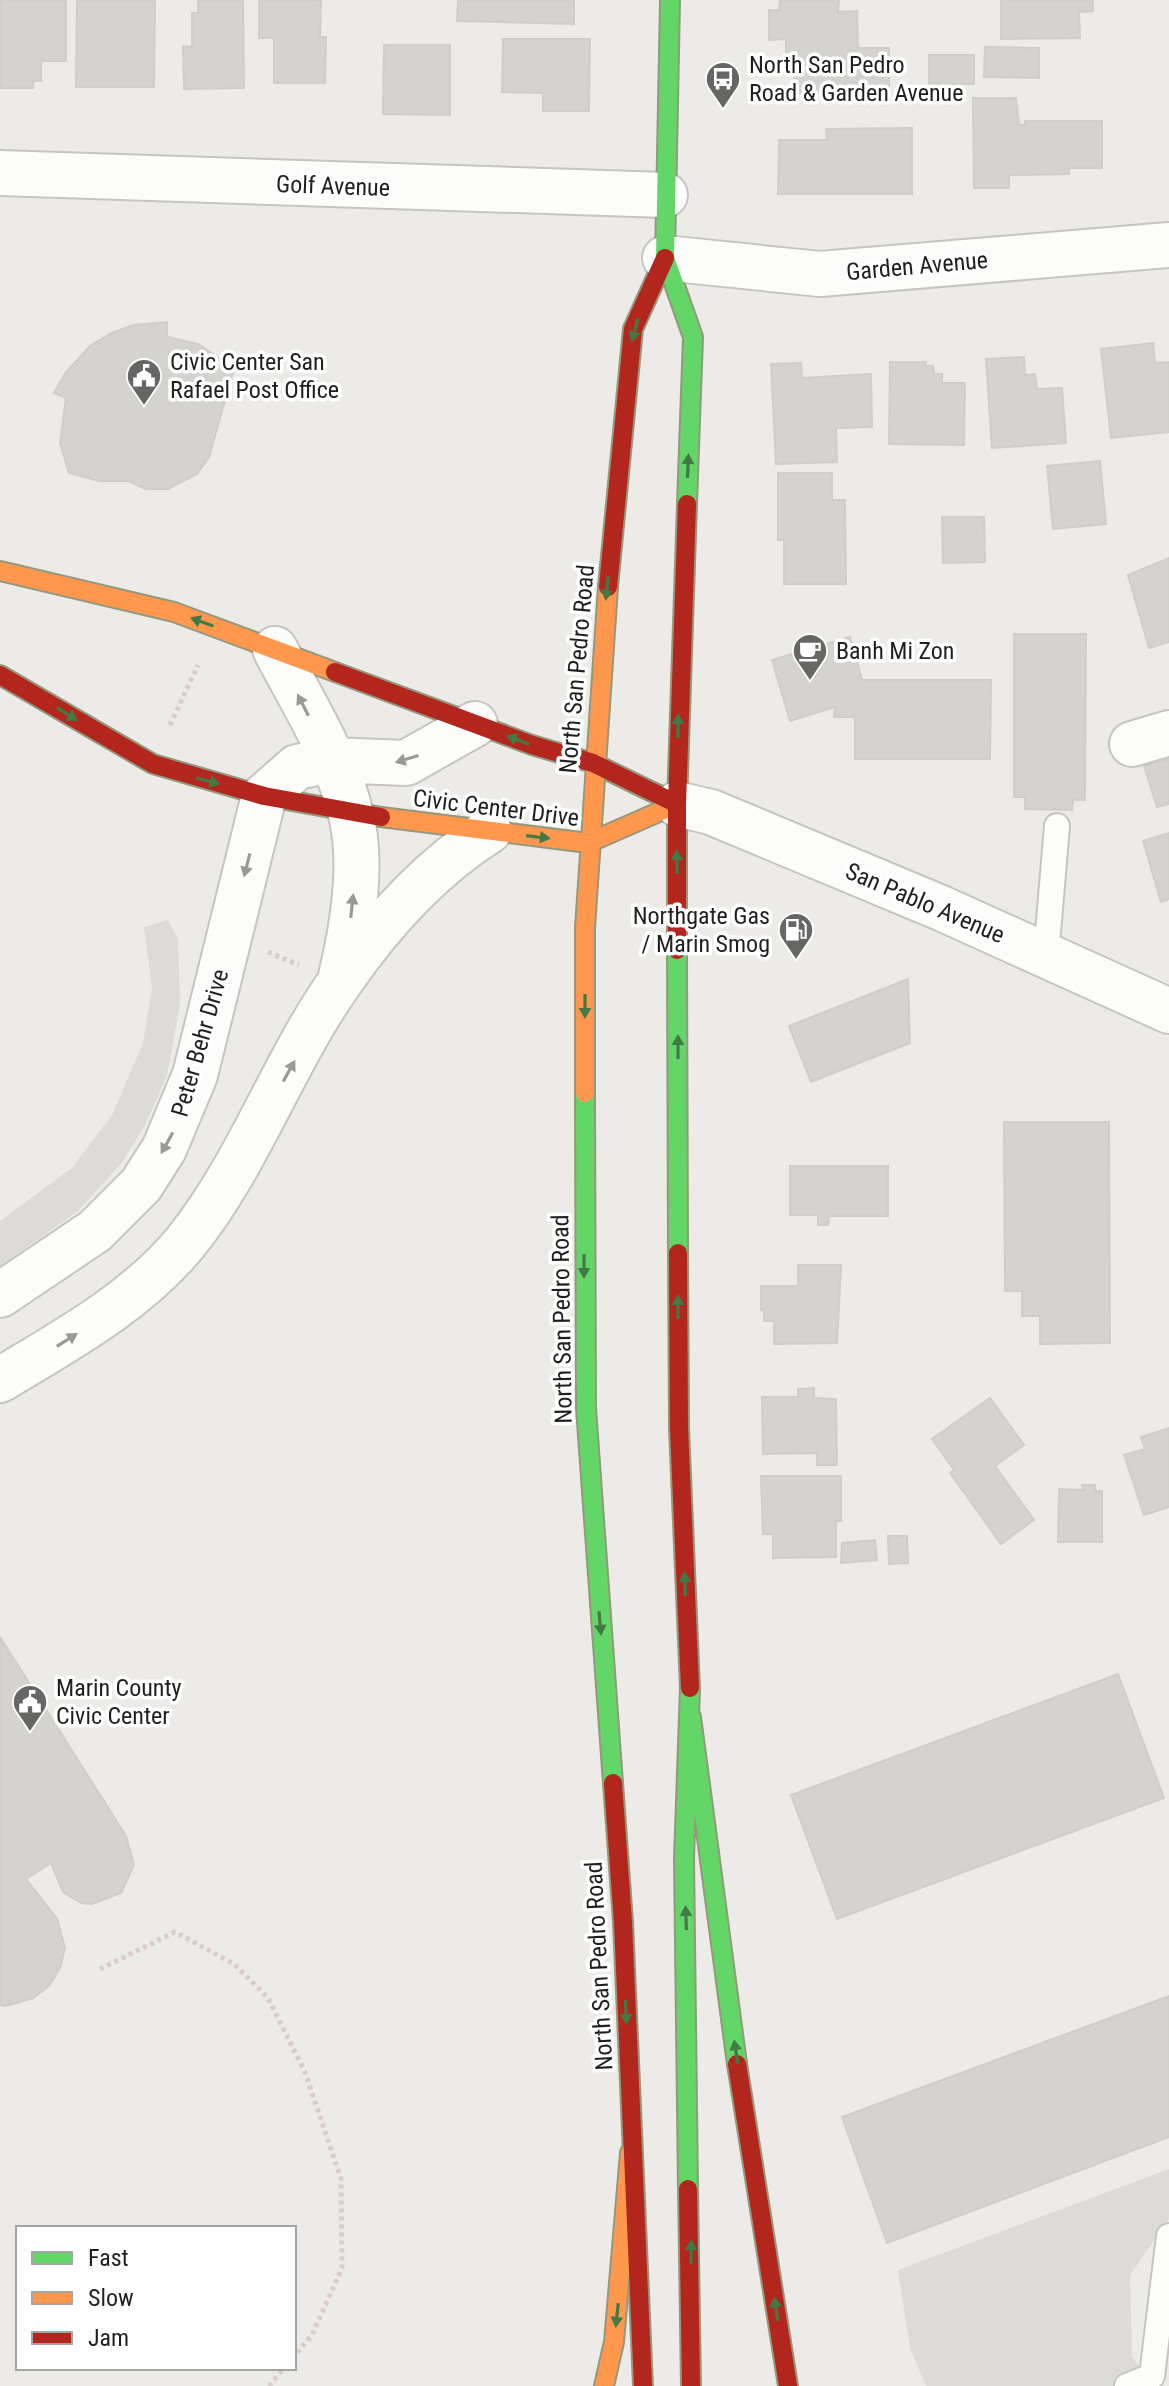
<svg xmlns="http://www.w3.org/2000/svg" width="1169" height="2386" viewBox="0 0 1169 2386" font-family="'Roboto Condensed',sans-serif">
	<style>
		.residential { fill: #dcdbd9 }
		.building { fill: #d5d3d0; stroke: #d1cdc8; stroke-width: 2 }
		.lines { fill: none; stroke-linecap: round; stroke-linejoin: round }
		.lane-casing { stroke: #c6c5c3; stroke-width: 28 }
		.street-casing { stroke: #c6c5c3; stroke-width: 48 }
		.fast-casing { stroke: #96987e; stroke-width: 22 }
		.slow-casing { stroke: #96987e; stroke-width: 22 }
		.jam-casing { stroke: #96987e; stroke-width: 22 }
		.path { stroke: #dbccca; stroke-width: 5; stroke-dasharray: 4 4; stroke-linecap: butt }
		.lane { stroke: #fcfcfb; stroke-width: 24 }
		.street { stroke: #fcfcfb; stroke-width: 44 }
		.fast { stroke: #63d668; stroke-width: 18 }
		.slow { stroke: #ff974d; stroke-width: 18 }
		.jam { stroke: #b3261e; stroke-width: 18 }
		.oneway { fill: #417a44 }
		.oneway2 { fill: #999998 }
		.labels { text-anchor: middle; stroke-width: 7; stroke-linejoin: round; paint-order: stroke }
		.poi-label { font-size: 24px; fill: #1f1f1f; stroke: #fff; text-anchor: start }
		.street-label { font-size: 24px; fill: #1f1f1f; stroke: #fff }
	</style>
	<rect width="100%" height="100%" fill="#edebe7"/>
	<path class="residential" d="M168 920 178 939 180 1003 167 1076 145 1125 121 1164 78 1211 0 1266V1221L72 1168 112 1115 143 1043 152 989 144 927Z
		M1169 2169V2219L1130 2275 1132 2357 1155 2386H926L910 2348 898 2270Z"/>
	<path class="building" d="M0 0H66V61H41V81H33V88H0Z
		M77 0 155 1 154 87H76Z
		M198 0H243L244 88 184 89 183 46 192 47V13H198Z
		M259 0H321L320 37H326L325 83H274V38H259Z
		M458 0H574V24L457 21Z
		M780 0H839L838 12 857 11 858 48H889V94L794 93V68H786V39L769 40V10H779Z
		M1001 0H1093V11L1079 12 1080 38 1001 39Z
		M503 39H590L589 111H543V93L502 92Z
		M384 45H450V115L383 114Z
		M985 47 1039 48V78L984 77Z
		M929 55H974V84H929Z
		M973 98H1016L1019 125H1025V121H1102V168H1069V174L1009 175V188H974Z
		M912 128V194H778L779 140H827L826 129Z
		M167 322V337L198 344 234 369 209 457 197 474 168 489H146L128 481H99L69 473 60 443 66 398 54 393 66 372 91 345 112 333 133 325Z
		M1153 343 1155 363 1169 362V432L1111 438 1101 349Z
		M1024 357 1025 375 1035 374 1037 389 1062 388 1066 443 992 448 986 359Z
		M890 362H926V366H933L934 374H942V383H965L964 445 889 444Z
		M801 363 802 378 871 374 872 427 836 428 837 462 776 464 771 364Z
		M1100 461 1106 524 1053 529 1047 466Z
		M778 473H832V500H845L846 584H784V540H778Z
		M942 517H984L985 562 943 563Z
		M1169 558V642L1149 648 1128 575Z
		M1014 634H1086L1085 800H1073L1072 810 1025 809V797H1014Z
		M850 637 862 680H991L990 759H855V717H834L835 707 790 721 772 660Z
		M1169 759V804L1157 807 1144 766Z
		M1169 833V899L1161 902 1143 841Z
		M908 979 910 1043 811 1082 789 1026Z
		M1004 1122H1109L1110 1343 1040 1344V1316H1022V1291H1005Z
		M790 1166H888V1216H829L828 1225H818V1215H790Z
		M798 1265H841L837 1343 774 1344V1321H764V1309L761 1310V1286H798Z
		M814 1388V1398L836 1399 837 1465H817V1453L763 1454 762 1397H798V1389Z
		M990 1398 1024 1445 995 1466 1034 1520 1001 1544 950 1473 954 1470 932 1439Z
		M1169 1428V1507L1144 1515 1124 1455 1145 1449 1141 1437Z
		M761 1476H841V1521H836V1557L773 1558V1534H763Z
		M1082 1485H1095V1491H1102V1542H1058L1059 1489 1083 1490Z
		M888 1536H907L908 1563 889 1564Z
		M875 1540 877 1560 841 1563 842 1543Z
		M0 1637 126 1836 134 1865 121 1893 92 1904 81 1903 63 1892 51 1863 26 1879 57 1919 65 1948 60 1968 49 1986 33 1998 6 2006 0 2005Z
		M1118 1674 1164 1798 837 1919 791 1795Z
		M1169 1996V2137L887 2243 842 2117Z"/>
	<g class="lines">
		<defs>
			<path id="lane" d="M1046 956 1057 826
				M1127 2386 1152 2376 1169 2236"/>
			<path id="street" d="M0 173 665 195
				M665 258 820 274 1169 245
				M275 649C302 701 336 754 350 811 364 862 353 926 341 976
				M1132 744 1169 733
				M677 804 711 812 941 908 1169 1011
				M0 1295 95 1231 141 1185 164 1149 195 1075 264 796 297 767 331 760 406 763 475 724
				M0 1380C66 1340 135 1303 185 1243 249 1164 282 1064 340 982 380 924 429 869 489 831"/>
			<path id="fast" d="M670 0 665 258 693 337 687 504
				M677 950 678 1253
				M585 1093 586 1408 613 1783
				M691 1717 737 2064
				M688 2189 684 1858 690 1688"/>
			<path id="slow" d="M0 571 174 612 335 672
				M381 817 588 843 677 804
				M585 1093V928L608 587
				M604 2386 614 2342 630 2153"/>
			<path id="jam" d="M608 587 633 329 665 258
				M335 672 532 745 593 763 677 804
				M0 675 153 764 264 796 381 817
				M677 950V804L687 504
				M678 1253 679 1428 690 1688
				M613 1783 623 1922 643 2386
				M737 2064 788 2386
				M688 2189 691 2386"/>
		</defs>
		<use href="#lane" class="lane-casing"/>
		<use href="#street" class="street-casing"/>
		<use href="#fast" class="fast-casing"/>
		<use href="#slow" class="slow-casing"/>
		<use href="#jam" class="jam-casing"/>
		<path class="path" d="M170 725 198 665
			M268 952 299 965
			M100 1969 175 1932 234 1964 268 1998 305 2072 341 2179 342 2268 312 2335 294 2356
			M269 2386 284 2368"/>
		<use href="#lane" class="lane"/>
		<use href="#street" class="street"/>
		<use href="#fast" class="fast"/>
		<use href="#slow" class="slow"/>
		<use href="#jam" class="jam"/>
	</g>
	<defs><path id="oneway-solid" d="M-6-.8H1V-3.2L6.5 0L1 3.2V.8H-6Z" transform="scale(2)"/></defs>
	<g class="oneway">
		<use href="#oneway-solid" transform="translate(635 330) rotate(105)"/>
		<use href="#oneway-solid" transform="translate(688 466) rotate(-88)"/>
		<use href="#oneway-solid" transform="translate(607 588) rotate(96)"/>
		<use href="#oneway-solid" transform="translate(202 622) rotate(-160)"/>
		<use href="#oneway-solid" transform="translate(67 714) rotate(33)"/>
		<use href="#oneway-solid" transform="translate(678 726) rotate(-89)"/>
		<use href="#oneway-solid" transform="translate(518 740) rotate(-159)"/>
		<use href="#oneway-solid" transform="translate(208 781) rotate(15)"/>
		<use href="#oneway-solid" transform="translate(538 837) rotate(7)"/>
		<use href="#oneway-solid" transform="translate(677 862) rotate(-91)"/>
		<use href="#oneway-solid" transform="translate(585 1006) rotate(90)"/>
		<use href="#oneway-solid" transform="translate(678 1047) rotate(-90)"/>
		<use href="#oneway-solid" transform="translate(584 1266) rotate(90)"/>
		<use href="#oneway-solid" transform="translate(678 1307) rotate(-90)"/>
		<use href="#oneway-solid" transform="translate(685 1584) rotate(-92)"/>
		<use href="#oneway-solid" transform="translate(600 1623) rotate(85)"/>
		<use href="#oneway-solid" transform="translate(686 1918) rotate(-92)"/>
		<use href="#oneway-solid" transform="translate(626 2012) rotate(88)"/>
		<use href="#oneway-solid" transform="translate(736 2052) rotate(-99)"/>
		<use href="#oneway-solid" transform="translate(691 2252) rotate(-90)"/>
		<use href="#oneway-solid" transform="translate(776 2309) rotate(-99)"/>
		<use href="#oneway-solid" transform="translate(617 2315) rotate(96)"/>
	</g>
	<g class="oneway2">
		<use href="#oneway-solid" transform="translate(303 705) rotate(-117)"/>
		<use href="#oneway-solid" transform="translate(407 759) rotate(163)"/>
		<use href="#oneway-solid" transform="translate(247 865) rotate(104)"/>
		<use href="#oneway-solid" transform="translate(352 906) rotate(-84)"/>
		<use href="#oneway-solid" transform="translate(289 1071) rotate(-61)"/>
		<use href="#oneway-solid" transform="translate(167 1143) rotate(119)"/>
		<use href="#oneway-solid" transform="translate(67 1340) rotate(-32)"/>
	</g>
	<defs>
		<symbol id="bus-pin" viewBox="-11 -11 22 30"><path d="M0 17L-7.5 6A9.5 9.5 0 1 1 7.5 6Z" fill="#676665" stroke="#fff"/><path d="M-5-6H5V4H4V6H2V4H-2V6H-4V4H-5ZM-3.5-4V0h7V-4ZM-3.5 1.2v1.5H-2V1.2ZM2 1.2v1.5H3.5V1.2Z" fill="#fff"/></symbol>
		<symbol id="civic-pin" viewBox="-11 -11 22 30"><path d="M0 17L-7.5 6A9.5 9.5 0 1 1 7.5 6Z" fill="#676665" stroke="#fff"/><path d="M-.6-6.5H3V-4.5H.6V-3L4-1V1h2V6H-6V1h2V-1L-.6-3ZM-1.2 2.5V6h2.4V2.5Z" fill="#fff"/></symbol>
		<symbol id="cafe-pin" viewBox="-11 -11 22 30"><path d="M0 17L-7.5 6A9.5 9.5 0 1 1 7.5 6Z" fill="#676665" stroke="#fff"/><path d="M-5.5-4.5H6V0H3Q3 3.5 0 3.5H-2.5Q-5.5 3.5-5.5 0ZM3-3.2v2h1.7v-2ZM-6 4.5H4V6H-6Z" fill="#fff"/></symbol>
		<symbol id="fuel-pin" viewBox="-11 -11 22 30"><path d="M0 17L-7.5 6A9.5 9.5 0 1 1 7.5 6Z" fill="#676665" stroke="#fff"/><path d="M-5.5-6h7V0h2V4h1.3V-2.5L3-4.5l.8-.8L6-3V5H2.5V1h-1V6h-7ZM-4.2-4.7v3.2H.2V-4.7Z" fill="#fff"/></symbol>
	</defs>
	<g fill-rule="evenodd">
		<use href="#bus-pin" x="703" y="59" width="40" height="54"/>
		<use href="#civic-pin" x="124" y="356" width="40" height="54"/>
		<use href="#cafe-pin" x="790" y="631" width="40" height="54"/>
		<use href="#fuel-pin" x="776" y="910" width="40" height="54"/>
		<use href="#civic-pin" x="10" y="1682" width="40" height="54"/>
	</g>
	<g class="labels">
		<g class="poi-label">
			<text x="749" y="73">North San Pedro<tspan x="749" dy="28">Road &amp; Garden Avenue</tspan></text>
			<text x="170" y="370">Civic Center San<tspan x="170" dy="28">Rafael Post Office</tspan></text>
			<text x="836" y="659">Banh Mi Zon</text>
			<text x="770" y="924" text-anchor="end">Northgate Gas<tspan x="770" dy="28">/ Marin Smog</tspan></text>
			<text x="56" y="1696">Marin County<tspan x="56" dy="28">Civic Center</tspan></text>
		</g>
		<g class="street-label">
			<text transform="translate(333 186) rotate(2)" y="8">Golf Avenue</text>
			<text transform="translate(917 266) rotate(-5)" y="8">Garden Avenue</text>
			<text transform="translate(577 669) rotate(-85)" y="8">North San Pedro Road</text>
			<text transform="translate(496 808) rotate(7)" y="8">Civic Center Drive</text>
			<text transform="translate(925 903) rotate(23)" y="8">San Pablo Avenue</text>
			<text transform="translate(200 1043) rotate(-74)" y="8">Peter Behr Drive</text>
			<text transform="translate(562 1319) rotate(-91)" y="8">North San Pedro Road</text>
			<text transform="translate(599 1966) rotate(-93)" y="8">North San Pedro Road</text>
		</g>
	</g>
	<rect x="16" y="2226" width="280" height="144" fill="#ffffff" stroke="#a5a5a5" stroke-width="2"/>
	<rect x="32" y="2252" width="40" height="12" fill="#63d668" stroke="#a5a5a5" stroke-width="2"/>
	<text x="88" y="2266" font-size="24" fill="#1f1f1f">Fast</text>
	<rect x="32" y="2292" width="40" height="12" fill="#ff974d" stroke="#a5a5a5" stroke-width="2"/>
	<text x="88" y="2306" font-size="24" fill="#1f1f1f">Slow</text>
	<rect x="32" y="2332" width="40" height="12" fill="#b3261e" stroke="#a5a5a5" stroke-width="2"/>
	<text x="88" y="2346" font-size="24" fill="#1f1f1f">Jam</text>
</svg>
